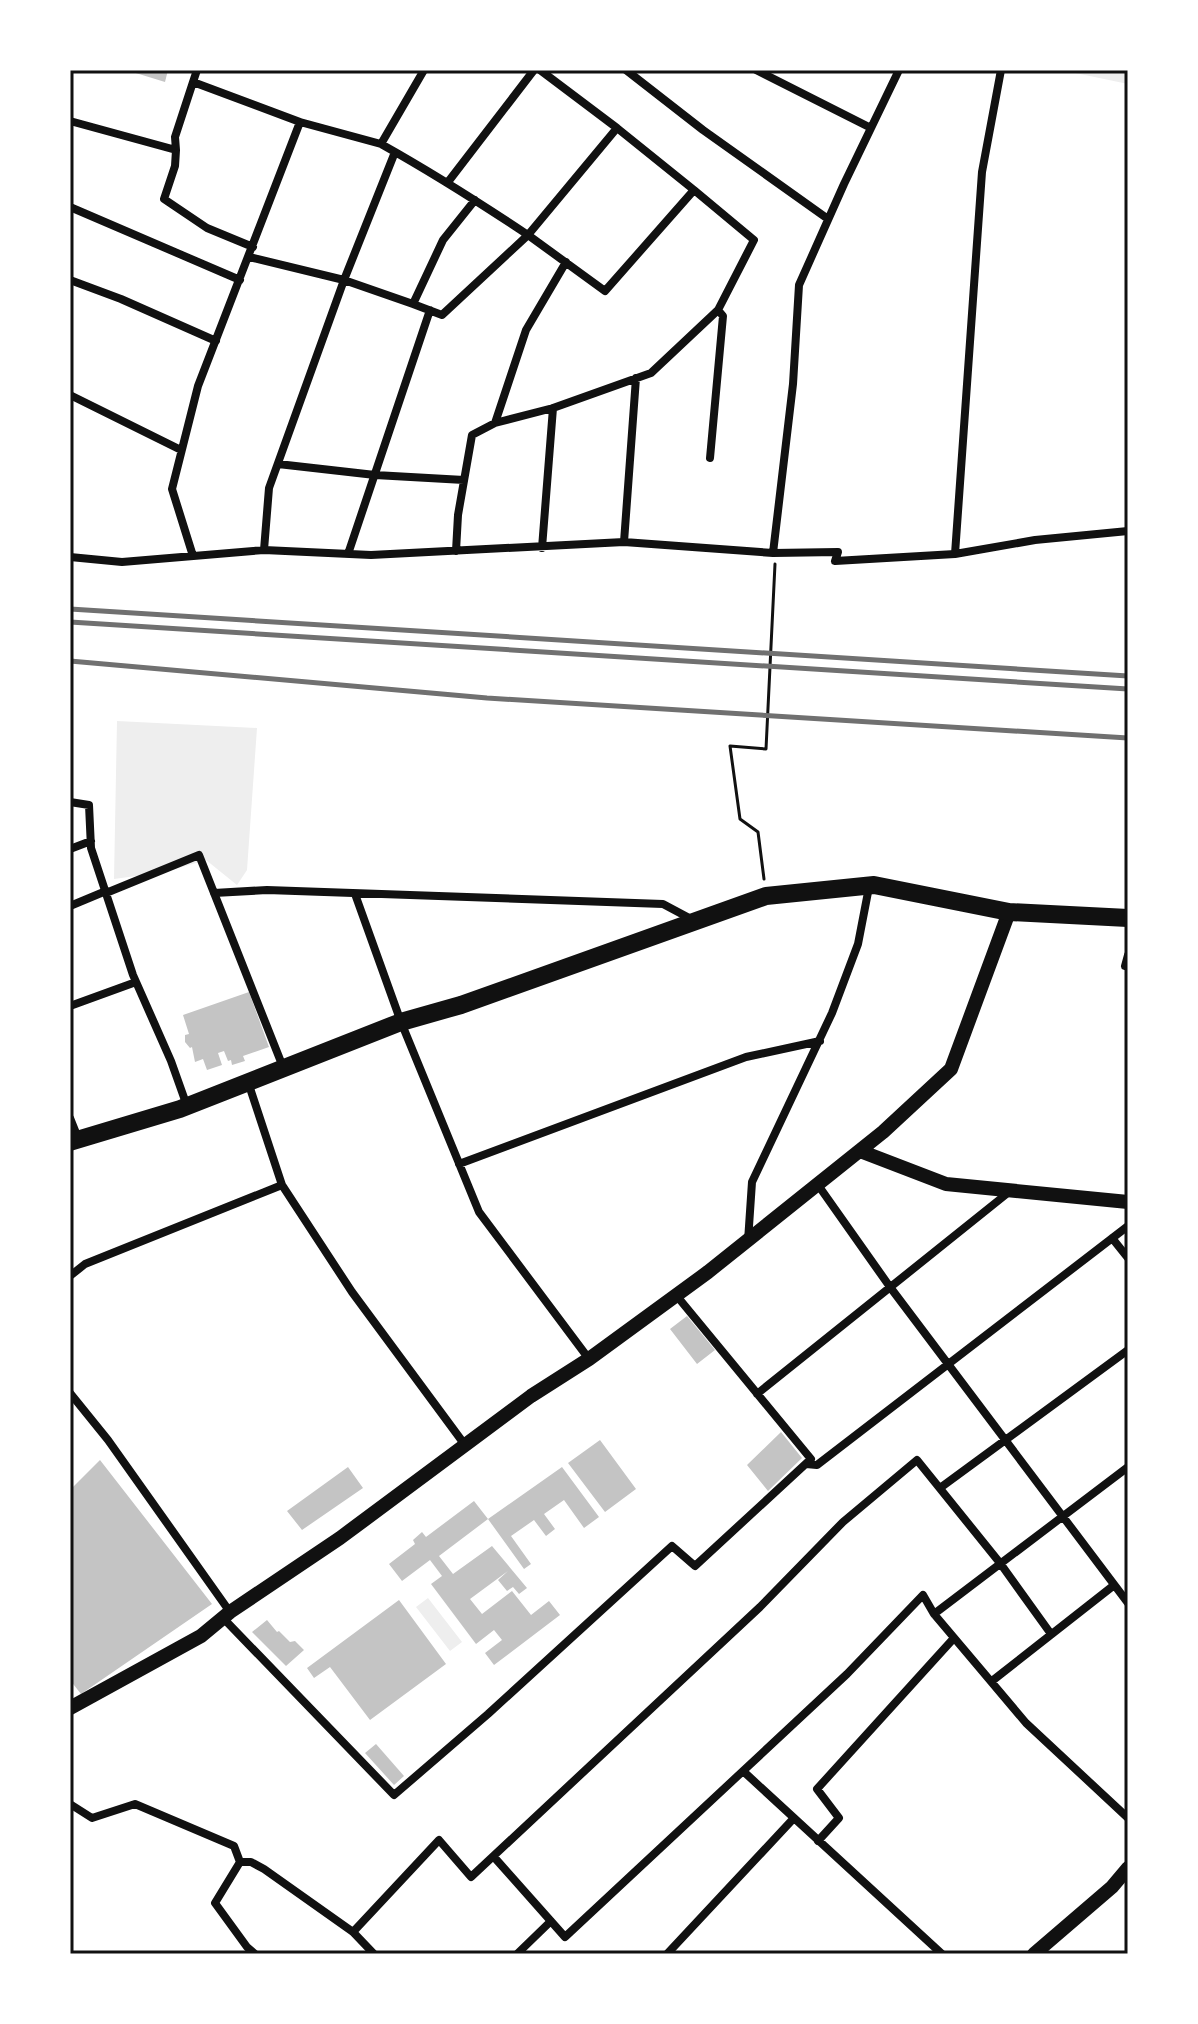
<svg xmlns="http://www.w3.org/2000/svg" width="1198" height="2024" viewBox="0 0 1198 2024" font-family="Poppins,sans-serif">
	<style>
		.green { fill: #eee }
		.building { fill: #c4c4c4 }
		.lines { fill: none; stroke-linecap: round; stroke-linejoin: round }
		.path { stroke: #111; stroke-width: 3 }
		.minor { stroke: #111; stroke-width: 8 }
		.tertiary { stroke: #111; stroke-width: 14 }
		.primary { stroke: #111; stroke-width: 18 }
		.rail { stroke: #707070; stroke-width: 5 }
		.neatline { fill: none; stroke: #111; stroke-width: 3 }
	</style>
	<rect width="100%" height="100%" fill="#fff"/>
	<path class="green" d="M1061 70H1128V84Z
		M117 721 257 728 247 870 237 885 206 860 165 872 114 879Z
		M428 1598 462 1642 450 1651 416 1607Z"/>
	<path class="building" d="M126 70H168L165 82Z
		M249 992 269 1047 243 1056 245 1061 232 1065 231 1060 228 1061 224 1051 218 1053 222 1065 207 1070 203 1059 195 1062 192 1047 190 1048 185 1042V1035L189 1034 183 1015Z
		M687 1316 715 1350 697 1364 670 1329Z
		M781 1432 802 1458 768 1491 747 1465Z
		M600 1440 636 1489 605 1512 568 1463Z
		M100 1460 212 1604 81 1694 70 1680V1490Z
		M348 1467 363 1488 302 1530 287 1511Z
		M562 1467 599 1517 584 1528 564 1500 544 1514 555 1529 546 1536 534 1520 511 1536 531 1564 524 1569 488 1519Z
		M474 1501 488 1519 439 1556 453 1574 492 1546 527 1588 519 1594 513 1587 507 1591 498 1580 508 1571 470 1599 482 1614 512 1591 531 1615 549 1601 560 1615 494 1665 485 1653 502 1640 494 1630 476 1644 431 1584 442 1576 430 1560 402 1581 389 1564 415 1544 413 1540 422 1532 426 1537Z
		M399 1600 446 1664 370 1720 330 1667 314 1678 307 1668Z
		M267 1620 277 1632 279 1631 290 1642 295 1641 304 1650 286 1666 252 1632Z
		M376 1744 404 1776 394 1785 365 1753Z"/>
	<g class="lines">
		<path class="path" d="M764 879 758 832 740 819 730 746 766 749 775 564"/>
		<path class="minor" d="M540 70 617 128
			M626 70 703 130 828 219
			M756 70 871 128
			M70 121 176 150 175 137 193 82
			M300 122 381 144 424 70
			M617 128 694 190 605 291 528 235Z
			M381 144C431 172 480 203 528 235L442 315 413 304 443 240 475 200
			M176 150 175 166 164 199 207 228 253 247
			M448 182 534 70
			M70 207 240 280
			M249 257 344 280 413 304
			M566 262 526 330 495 423 553 408 651 373 718 310 754 240 694 190
			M70 280 121 299 216 341
			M70 395 181 450
			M710 458 723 316 718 310
			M278 464 375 475 464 480
			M624 542 636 378
			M542 548 553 408
			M264 550 269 488 344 280 395 152
			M456 551 458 515 472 435 495 423
			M773 553 793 384 799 285 844 184 899 70
			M348 554 430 310
			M955 554 1035 540 1128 531
			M193 556 172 489 198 386 300 122 193 82 197 70
			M70 557 122 562 264 550 371 555 624 542 773 553 838 552 835 561 955 554 982 172 1001 70
			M70 802 89 805 91 848 133 975 171 1061 187 1106
			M70 849 91 841
			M106 893 199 855 283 1067
			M214 893 267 890 663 904 693 920
			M355 894 401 1022 479 1212 589 1359
			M70 906 106 891
			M1128 955 1125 966 1128 967
			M70 1006 136 982
			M248 1082 282 1185 352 1292 465 1445
			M70 1118 78 1138
			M459 1164 746 1057 820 1041
			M818 1185 890 1287 1128 1603
			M1112 1238 1128 1258
			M748 1241 752 1182 832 1013 858 944 869 887
			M70 1276 85 1264 282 1185
			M70 1393 108 1440 230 1612
			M757 1394 1009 1192
			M806 1464 817 1465 1128 1226
			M940 1488 1128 1350
			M934 1614 1026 1723 1128 1818
			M223 1618 394 1795 488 1714 672 1546 695 1566 811 1459 676 1295
			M992 1681 1113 1586
			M743 1771 942 1954
			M70 1804 92 1818 135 1804 234 1846 240 1862H251L264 1869 353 1932 374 1954
			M818 1841 839 1818 817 1789 954 1638
			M494 1857 565 1937 847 1674 923 1595 934 1614 1128 1467
			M240 1862 215 1903 247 1947 255 1954
			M353 1932 439 1840 471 1877 760 1607 843 1522 917 1460 1000 1563 1051 1634
			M517 1954 551 1921
			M667 1954 794 1818"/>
		<path class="tertiary" d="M860 1151 946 1184 1128 1202
			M70 1708 201 1636 230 1612 340 1538 531 1396 589 1359 708 1272 883 1132 951 1069 1009 912
			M1034 1954 1112 1887 1128 1868"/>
		<path class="primary" d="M70 1142 180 1109 401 1022 461 1005 766 896 874 885 1009 912 1128 918"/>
		<path class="rail" d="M70 609 1128 676
			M70 622 1128 689
			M70 661 487 698 1128 738"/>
	</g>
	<rect width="1198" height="2024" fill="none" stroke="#ffffff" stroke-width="144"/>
	<rect x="72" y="72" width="1054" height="1880" class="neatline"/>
</svg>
